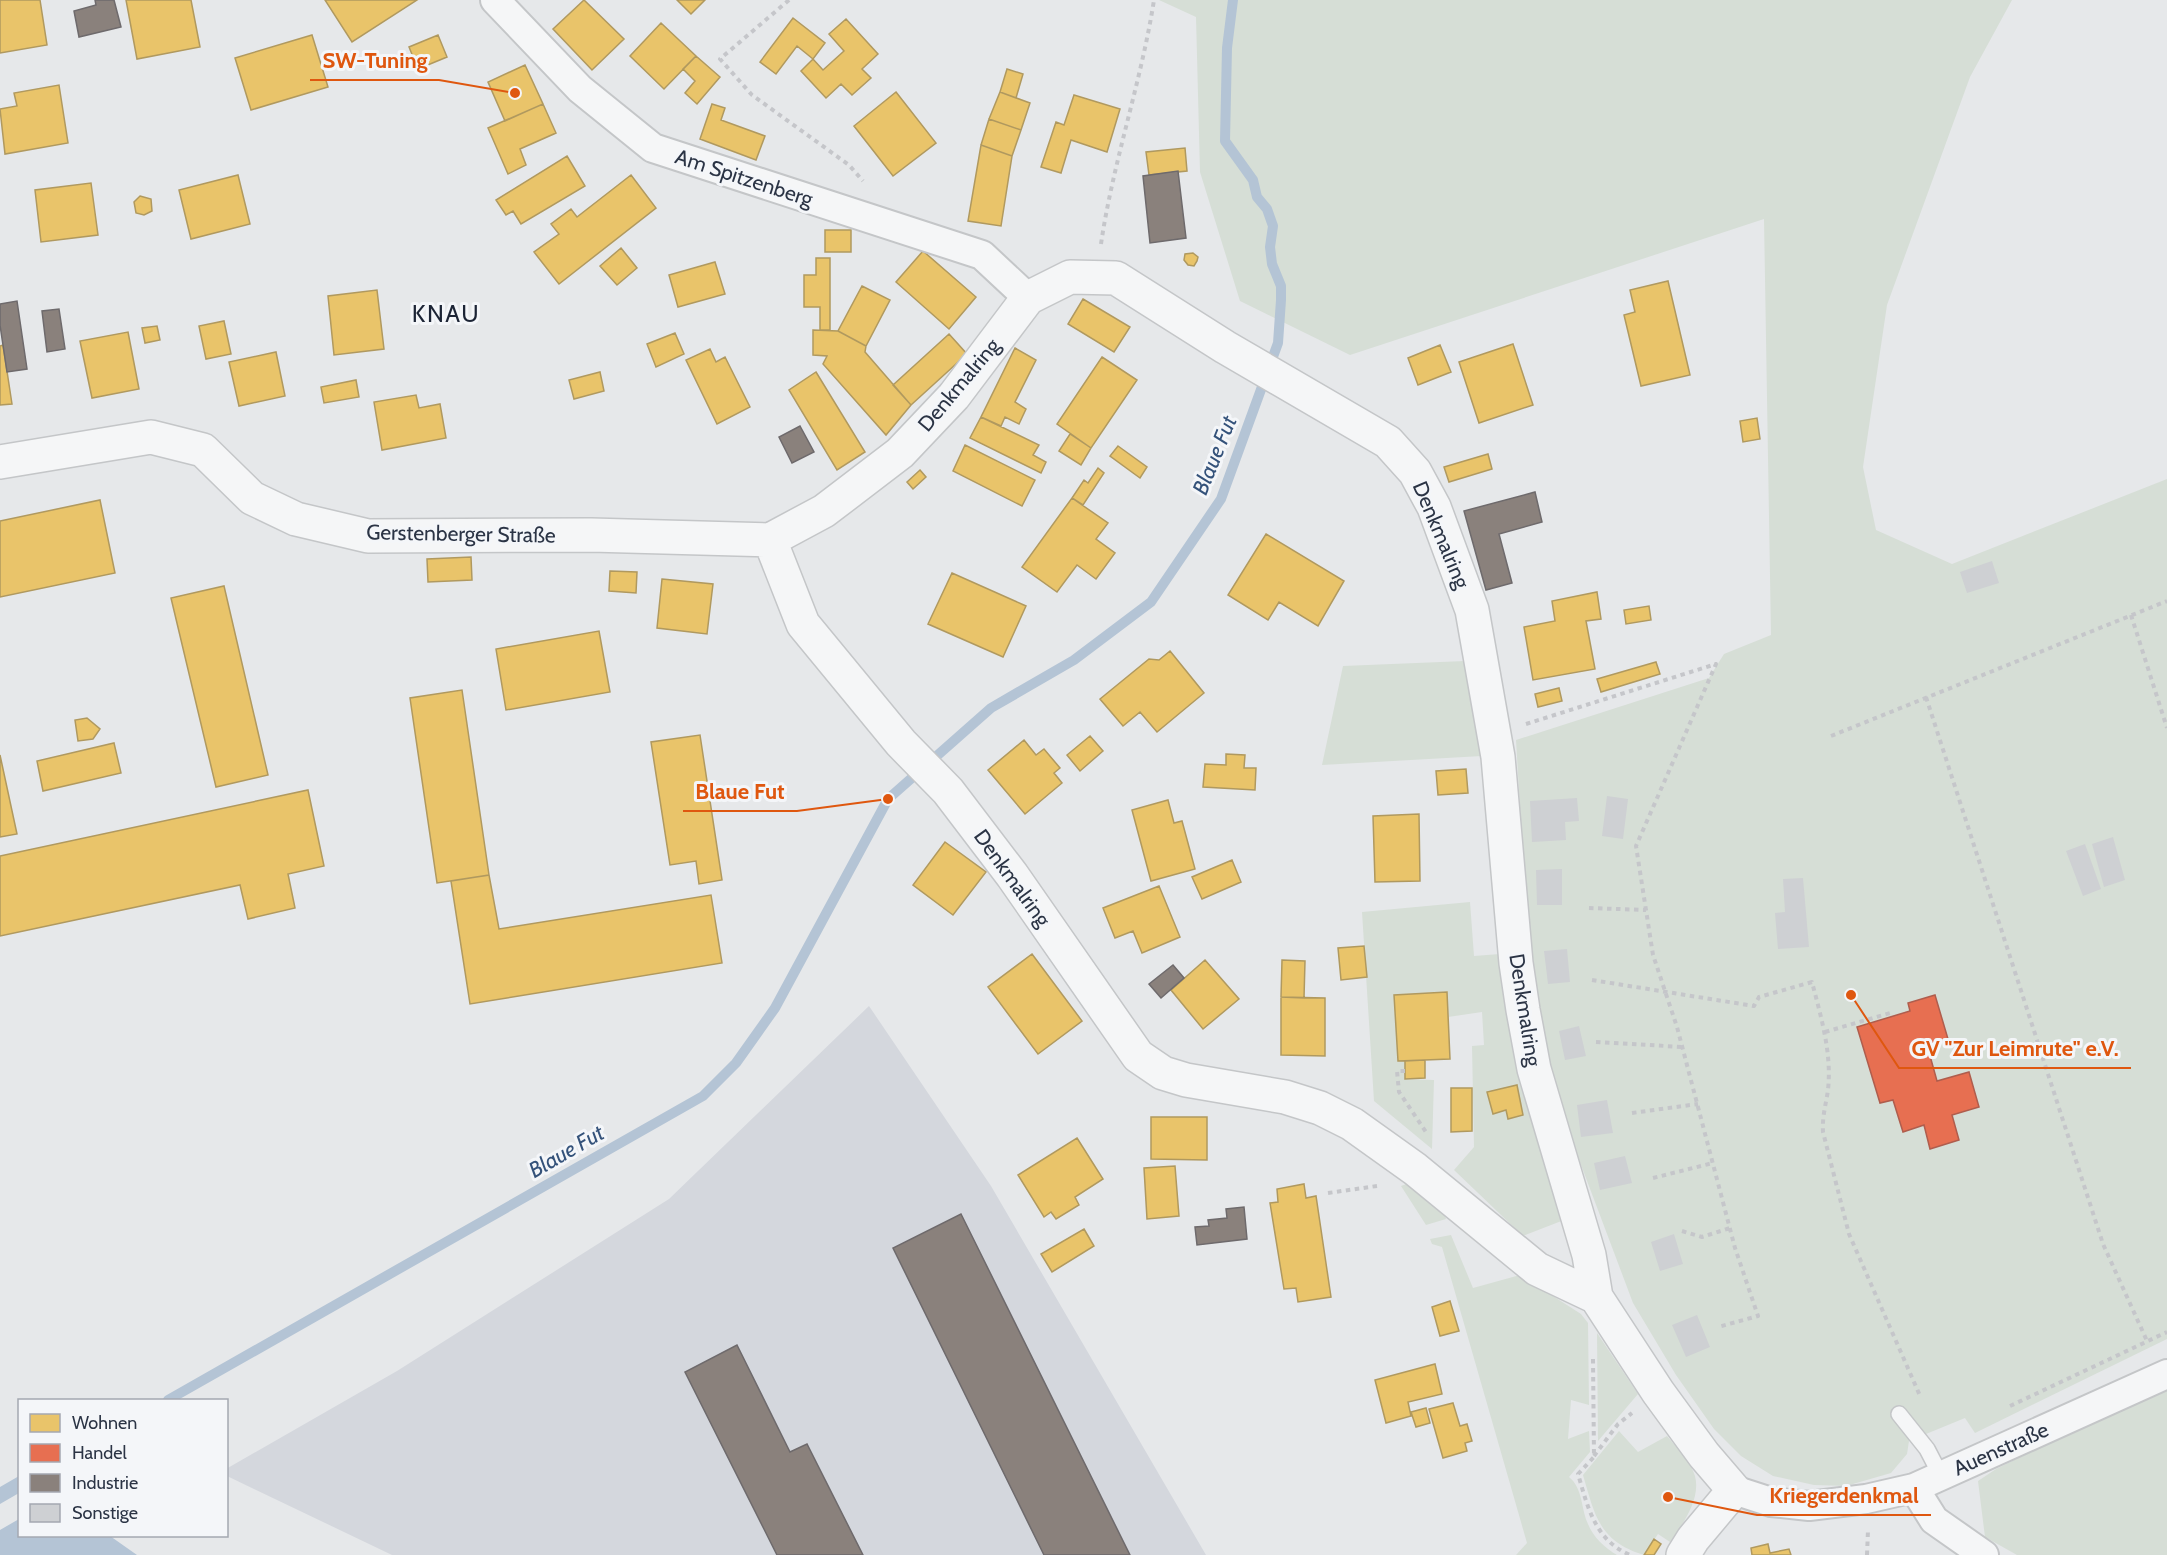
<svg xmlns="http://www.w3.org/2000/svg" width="2167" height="1555" viewBox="0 0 2167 1555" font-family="Cabin,sans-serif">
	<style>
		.built { fill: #d4d7dd }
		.green { fill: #d6ded6 }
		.water { fill: #b4c4d5 }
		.homes { fill: #e9c46a; stroke: #b0995f; stroke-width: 1.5 }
		.shops { fill: #e76f51; stroke: #af5d4d; stroke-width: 1.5 }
		.industry { fill: #8a817c; stroke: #6e6a6c; stroke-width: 1.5 }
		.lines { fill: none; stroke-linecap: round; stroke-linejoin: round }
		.stream { stroke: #b4c4d5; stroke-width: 10 }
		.building { fill: #ced0d3 }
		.service-casing { stroke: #c4c6c8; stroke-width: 18 }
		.minor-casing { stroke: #c4c6c8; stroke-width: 32 }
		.tertiary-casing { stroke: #c4c6c8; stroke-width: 36 }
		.path { stroke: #c5c6ca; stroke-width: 4; stroke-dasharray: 4.5 4.5; stroke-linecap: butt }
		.service { stroke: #f5f6f7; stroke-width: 15 }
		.minor { stroke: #f5f6f7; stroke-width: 28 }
		.tertiary { stroke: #f5f6f7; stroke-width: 33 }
		.labels { text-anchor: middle; stroke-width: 6; stroke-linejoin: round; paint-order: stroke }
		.street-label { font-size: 21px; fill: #2b3445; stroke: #f4f6f9 }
		.water-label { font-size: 22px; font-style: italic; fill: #34527a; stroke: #f4f6f9 }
		.quarter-label { font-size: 24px; letter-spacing: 1.5px; fill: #1d2536; stroke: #f4f6f9 }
		.leader { fill: none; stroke: #df570f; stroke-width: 2 }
		.callout-dot { fill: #df570f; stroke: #f4f6f9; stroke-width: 2 }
		.callout-label { font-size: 22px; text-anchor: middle; font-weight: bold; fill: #df570f; stroke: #f4f6f9; stroke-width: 6; stroke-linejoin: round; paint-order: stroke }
	</style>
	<rect width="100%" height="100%" fill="#e6e8ea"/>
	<path class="built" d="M869 1006 991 1186 1206 1555H392L227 1476 226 1469 397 1371 669 1199Z"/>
	<path class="green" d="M1159 0H2012L1970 77 1887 305 1863 467 1876 530 1952 564 2167 479V1339L1975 1433 1965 1418 1909 1441 1907 1454 1891 1473 1846 1486 1814 1485 1773 1476 1741 1456 1714 1429 1676 1375 1633 1303 1560 1109 1539 1031 1529 959 1516 740 1709 678 1724 654 1771 635 1764 219 1350 355 1240 301 1200 172 1196 17Z
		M1465 661 1482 756 1322 765 1343 666Z
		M1470 902 1474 956 1500 954 1564 1220 1523 1236 1454 1170 1474 1147 1472 1046 1484 1045 1482 1012 1448 1017 1398 1061H1405V1079L1434 1080 1432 1149 1374 1101 1362 912Z
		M1409 1183 1443 1209 1446 1219 1426 1225 1401 1186Z
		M1451 1235 1473 1288 1520 1275 1581 1314 1588 1323 1589 1405 1571 1400 1568 1439 1589 1431 1590 1452 1569 1477C1583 1488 1581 1509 1588 1524 1593 1537 1605 1548 1617 1555H1516L1527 1543 1442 1247 1432 1244 1430 1239Z
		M1597 1333 1638 1394 1598 1441Z
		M2167 1386V1555H2017L1985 1537 1978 1481 1996 1469Z
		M1619 1431 1638 1452 1667 1436C1676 1447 1691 1462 1695 1476 1701 1499 1683 1524 1670 1542L1658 1534 1644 1555C1599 1541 1595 1516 1583 1475Z"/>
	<path class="water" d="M19 1476V1493L0 1504V1487Z
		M19 1519 20 1536H110L137 1555H0V1530Z"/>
	<path class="homes" d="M0 0H40L47 45 0 53Z
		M126 0H191L200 47 137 59Z
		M325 0H417L352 42Z
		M584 0 624 39 592 70 553 29Z
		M677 0H705L691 14Z
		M793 18 825 43 813 59 797 46 776 74 760 62Z
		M846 19 878 54 862 69 871 78 852 95 841 84 826 98 801 71 813 59 823 70 844 51 829 34Z
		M661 23 696 56 664 89 630 56Z
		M312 35 328 87 251 110 235 58Z
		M438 35 447 57 418 69 409 47Z
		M696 56 720 77 697 104 685 93 695 81 683 69Z
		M525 65 543 104 505 121 488 82Z
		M1007 69 1023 74 1016 98 1000 92Z
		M59 85 68 143 5 154 0 109 17 106 14 93Z
		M896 92 936 143 893 176 854 126Z
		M1000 92 1030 103 1021 130 989 119Z
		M1074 95 1120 109 1107 152 1071 140 1061 173 1041 167 1056 122 1064 125Z
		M543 104 556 133 520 149 526 165 508 174 488 128Z
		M712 104 725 108 721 120 765 136 756 160 700 139Z
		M989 119 1021 130 1012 156 981 145Z
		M981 145 1012 156 1001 226 968 221Z
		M1185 148 1187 171 1149 175 1146 152Z
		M567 156 585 186 521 224 513 211 506 215 496 200Z
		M238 175 250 224 191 239 179 190Z
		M631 175 656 208 559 284 534 252 559 234 551 224 571 209 577 217Z
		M91 183 98 235 41 242 35 190Z
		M140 196 151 199 152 211 144 215 136 213 134 202Z
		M825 230H851V252H825Z
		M621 248 637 268 617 285 600 266Z
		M923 251 976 297 949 329 896 282Z
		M1193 253 1198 257 1197 261 1194 266 1188 265 1184 260 1185 254Z
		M816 258H830V330H820V307H804V275H816Z
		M715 262 725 294 678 307 669 275Z
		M1668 281 1690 375 1641 386 1624 315 1635 312 1630 290Z
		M862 286 890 300 866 346 838 331Z
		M377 290 384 349 334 355 328 296Z
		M1083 299 1130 327 1114 352 1068 324Z
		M224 321 231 354 206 359 199 326Z
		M157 326 160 340 145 343 142 328Z
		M813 330 838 331 866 346 865 352 911 405 886 435 823 364 827 356 813 355Z
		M128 332 139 389 92 398 80 341Z
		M675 333 684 354 656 367 647 344Z
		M949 334 967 354 911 405 893 385Z
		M1513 344 1533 405 1479 423 1459 362Z
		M3 345 12 404 0 405V346Z
		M1440 345 1451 372 1418 385 1408 358Z
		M1015 348 1036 360 1015 402 1026 409 1019 424 1005 417 1001 426 981 417Z
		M710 349 716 362 725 357 750 407 717 424 686 360Z
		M276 352 285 396 239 406 229 362Z
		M1102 357 1137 380 1091 448 1057 424Z
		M600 372 604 391 574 399 569 380Z
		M816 372 865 452 837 470 789 390Z
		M356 380 359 397 324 403 321 387Z
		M416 395 419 408 440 404 446 438 382 450 374 402Z
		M981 417 1039 445 1033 455 1046 462 1041 473 970 438Z
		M1757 418 1760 439 1743 442 1740 421Z
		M1070 434 1091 448 1081 465 1059 451Z
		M965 445 1035 480 1022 506 953 471Z
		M1118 446 1147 467 1140 478 1110 456Z
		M1488 454 1492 469 1449 482 1444 467Z
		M1098 468 1104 473 1083 505 1072 498 1084 480 1088 483Z
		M920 470 926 477 913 489 907 482Z
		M1072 498 1108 523 1096 539 1115 553 1096 579 1077 565 1057 592 1022 567Z
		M100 500 115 573 0 597V521Z
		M1266 534 1344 581 1318 626 1279 602 1268 620 1228 595Z
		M471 557 472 580 428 582 427 559Z
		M610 571 637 572 636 593 609 591Z
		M952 573 1026 606 1003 657 928 624Z
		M662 579 713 584 707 634 657 628Z
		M224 586 268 775 216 787 171 598Z
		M1597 592 1601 619 1586 621 1595 669 1533 680 1524 627 1555 621 1552 601Z
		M1649 606 1651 620 1626 624 1624 610Z
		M599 631 610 692 506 710 496 649Z
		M1170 651 1204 693 1157 732 1140 712 1123 726 1100 699 1149 659 1159 660Z
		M1656 662 1660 674 1601 692 1597 679Z
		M1559 688 1562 701 1538 707 1535 694Z
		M462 690 489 875 437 883 410 698Z
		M87 718 100 729 93 739 78 741 75 720Z
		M700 735 722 880 699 884 696 861 670 865 651 742Z
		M1090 736 1103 751 1080 771 1067 755Z
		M1024 740 1036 755 1044 749 1060 768 1054 773 1062 783 1025 814 988 770Z
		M114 743 121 773 43 791 37 761Z
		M1226 754 1245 755 1244 768H1256L1255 790 1203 787 1205 764 1226 765Z
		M0 755 17 834 0 837Z
		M1466 769 1468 793 1438 795 1436 771Z
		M308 790 324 866 288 874 295 908 248 919 240 885 0 936V856Z
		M1168 800 1174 823 1182 821 1195 869 1151 881 1132 810Z
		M1419 814 1420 881 1375 882 1373 816Z
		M945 842 986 872 953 915 913 885Z
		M1232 860 1241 882 1202 899 1192 877Z
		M489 875 499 929 711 895 722 963 470 1004 451 881Z
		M1159 886 1180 937 1142 953 1133 931 1115 938 1103 908Z
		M1364 946 1367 977 1341 980 1338 948Z
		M1032 954 1082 1021 1038 1054 988 987Z
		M1205 960 1239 999 1203 1029 1171 990Z
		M1282 960 1305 961 1304 998 1281 997Z
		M1447 992 1450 1059 1398 1061 1394 995Z
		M1281 997 1325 998V1056L1281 1055Z
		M1425 1060V1078L1405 1079V1061Z
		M1517 1085 1523 1115 1508 1119 1506 1110 1493 1114 1487 1092Z
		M1451 1088H1472V1131L1451 1132Z
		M1151 1117H1207V1160L1151 1159Z
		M1077 1138 1103 1179 1075 1197 1079 1205 1056 1219 1051 1212 1044 1217 1018 1175Z
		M1175 1166 1179 1216 1147 1219 1144 1168Z
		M1304 1184 1306 1198 1316 1196 1331 1297 1298 1302 1296 1288 1284 1289 1270 1203 1278 1202 1277 1189Z
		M1084 1229 1094 1246 1052 1272 1041 1254Z
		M1450 1301 1459 1331 1440 1336 1432 1307Z
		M1435 1364 1442 1394 1408 1402 1411 1416 1386 1423 1375 1380Z
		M1453 1403 1460 1426 1467 1424 1472 1441 1465 1443 1467 1451 1443 1458 1429 1409Z
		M1426 1408 1430 1423 1416 1427 1411 1412Z
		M1654 1539 1661 1544 1654 1555H1644Z
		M1768 1544 1770 1553 1789 1549 1791 1555H1752L1751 1548Z"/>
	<path class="shops" d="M1935 995 1948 1039 1927 1045 1937 1081 1969 1072 1979 1107 1952 1115 1959 1140 1930 1149 1924 1125 1903 1132 1893 1100 1880 1103 1857 1027 1910 1011 1908 1003Z"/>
	<path class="industry" d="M95 0H114L121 27 79 37 74 11 96 5Z
		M1178 171 1186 238 1150 243 1143 176Z
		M17 301 27 369 7 372 0 325V304Z
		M59 309 65 349 47 352 42 311Z
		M800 426 814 452 792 463 779 437Z
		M1535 492 1542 522 1499 534 1512 583 1486 590 1464 511Z
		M1173 965 1184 978 1161 998 1149 984Z
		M1244 1207 1247 1239 1197 1245 1195 1227 1209 1226 1208 1220 1227 1218 1226 1209Z
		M961 1214 1130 1555H1044L893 1248Z
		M737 1345 790 1452 807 1444 863 1555H777L685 1372Z"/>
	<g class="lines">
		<path class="stream" d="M168 1400 703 1096 736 1063 775 1008 888 799 991 708 1074 660 1151 602 1221 499 1278 343 1281 300V286L1272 264 1270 247 1273 226 1267 209 1257 197 1253 180 1225 141 1227 48 1233 0"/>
	</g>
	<path class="building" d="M1992 561 1999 583 1967 593 1960 572Z
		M1607 796 1628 799 1623 839 1602 836Z
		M1577 798 1579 821 1565 822 1566 840 1532 842 1530 801Z
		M2113 837 2125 880 2104 887 2092 844Z
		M2085 844 2101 889 2083 896 2066 851Z
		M1562 869V905H1537L1536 870Z
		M1803 878 1809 947 1778 949 1775 913 1785 912 1783 879Z
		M1567 949 1570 982 1548 984 1544 951Z
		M1579 1026 1586 1056 1565 1060 1559 1031Z
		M1607 1100 1613 1133 1581 1137 1577 1105Z
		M1625 1156 1632 1183 1600 1190 1594 1163Z
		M1674 1234 1683 1264 1660 1271 1651 1242Z
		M1697 1315 1710 1347 1686 1357 1672 1325Z"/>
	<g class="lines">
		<defs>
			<path id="service" d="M1899 1414 1927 1449 1941 1476"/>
			<path id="minor" d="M495 0 580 89 653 148 982 255 1028 298
				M1914 1488 1934 1520 1984 1555
				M1734 1490 1771 1502 1809 1506 1866 1499 1914 1488 2167 1374"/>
			<path id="tertiary" d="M0 462 151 437 203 450 252 498 296 519 368 536 591 535 770 540 824 511 900 453 954 396 1028 298 1070 277 1116 278 1225 347 1388 442 1415 472 1434 507 1472 610 1498 757 1516 963 1523 1010 1534 1069 1589 1255 1596 1297 1658 1392 1704 1455 1734 1490 1693 1539 1683 1555
				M770 540 803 624 901 743 948 791 1012 875 1138 1056 1163 1073 1186 1080 1285 1097 1320 1108 1352 1124 1415 1169 1537 1269 1596 1297"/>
		</defs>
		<use href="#service" class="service-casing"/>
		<use href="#minor" class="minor-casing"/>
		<use href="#tertiary" class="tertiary-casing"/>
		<path class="path" d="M789 0 720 59 752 95 849 165 863 181
			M1101 244C1113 162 1141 83 1154 0
			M2131 615 2167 728
			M1926 697 2103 1244 2147 1341
			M1526 724 1716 664 1636 846 1653 955 1677 1027 1735 1248 1758 1316 1718 1327
			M1831 736 2167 601
			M1589 908 1646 910
			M1592 980 1754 1006 1759 997 1812 982C1821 1017 1832 1053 1828 1090 1826 1104 1822 1117 1823 1132L1849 1234 1921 1398
			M1825 1032 1890 1013 1891 1017
			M1596 1042 1683 1047
			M1405 1071H1397L1399 1092 1426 1132
			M1632 1113 1698 1104
			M1653 1178 1713 1163
			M1328 1193 1377 1186
			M1682 1231 1702 1237 1730 1228
			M1593 1359 1594 1457 1578 1474C1588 1508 1595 1540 1630 1555
			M2010 1406 2167 1332
			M1594 1456 1618 1424 1632 1413
			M1867 1555 1868 1530"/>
		<use href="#service" class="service"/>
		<use href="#minor" class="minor"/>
		<use href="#tertiary" class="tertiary"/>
	</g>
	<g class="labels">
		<g class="street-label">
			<text transform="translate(744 178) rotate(18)" y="7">Am Spitzenberg</text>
			<text transform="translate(959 385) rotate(-50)" y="7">Denkmalring</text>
			<text transform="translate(461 534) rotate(1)" y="7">Gerstenberger Straße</text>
			<text transform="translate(1441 535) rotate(67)" y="7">Denkmalring</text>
			<text transform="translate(1012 878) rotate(54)" y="7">Denkmalring</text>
			<text transform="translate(1525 1010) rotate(81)" y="7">Denkmalring</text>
			<text transform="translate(2001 1449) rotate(-24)" y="7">Auenstraße</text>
		</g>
		<g class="water-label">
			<text transform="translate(1214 455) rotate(-68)" y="8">Blaue Fut</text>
			<text transform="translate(566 1151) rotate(-30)" y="8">Blaue Fut</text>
		</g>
		<g class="quarter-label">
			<text x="446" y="322">KNAU</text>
		</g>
	</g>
	<path class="leader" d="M515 93L439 80H310M888 799L797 811H683M1851 995L1899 1068H2131M1668 1497L1757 1515H1931"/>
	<g class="callout-dot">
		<circle cx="515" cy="93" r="6"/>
		<circle cx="888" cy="799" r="6"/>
		<circle cx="1851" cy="995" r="6"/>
		<circle cx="1668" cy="1497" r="6"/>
	</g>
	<g class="callout-label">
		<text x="375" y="68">SW-Tuning</text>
		<text x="740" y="799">Blaue Fut</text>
		<text x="2015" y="1056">GV "Zur Leimrute" e.V.</text>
		<text x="1844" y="1503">Kriegerdenkmal</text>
	</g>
	<rect x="18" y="1399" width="210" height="138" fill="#f4f6f9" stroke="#a4a8b1" stroke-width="1.5"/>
	<rect x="30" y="1414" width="30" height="18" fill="#e9c46a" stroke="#a4a8b1" stroke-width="1.5"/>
	<text x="72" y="1429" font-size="18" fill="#2b3445">Wohnen</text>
	<rect x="30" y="1444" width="30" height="18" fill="#e76f51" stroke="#a4a8b1" stroke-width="1.5"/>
	<text x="72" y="1459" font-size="18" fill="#2b3445">Handel</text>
	<rect x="30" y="1474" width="30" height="18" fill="#8a817c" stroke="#a4a8b1" stroke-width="1.5"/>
	<text x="72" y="1489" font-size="18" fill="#2b3445">Industrie</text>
	<rect x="30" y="1504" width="30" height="18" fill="#ced0d3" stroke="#a4a8b1" stroke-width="1.5"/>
	<text x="72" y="1519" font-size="18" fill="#2b3445">Sonstige</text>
</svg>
